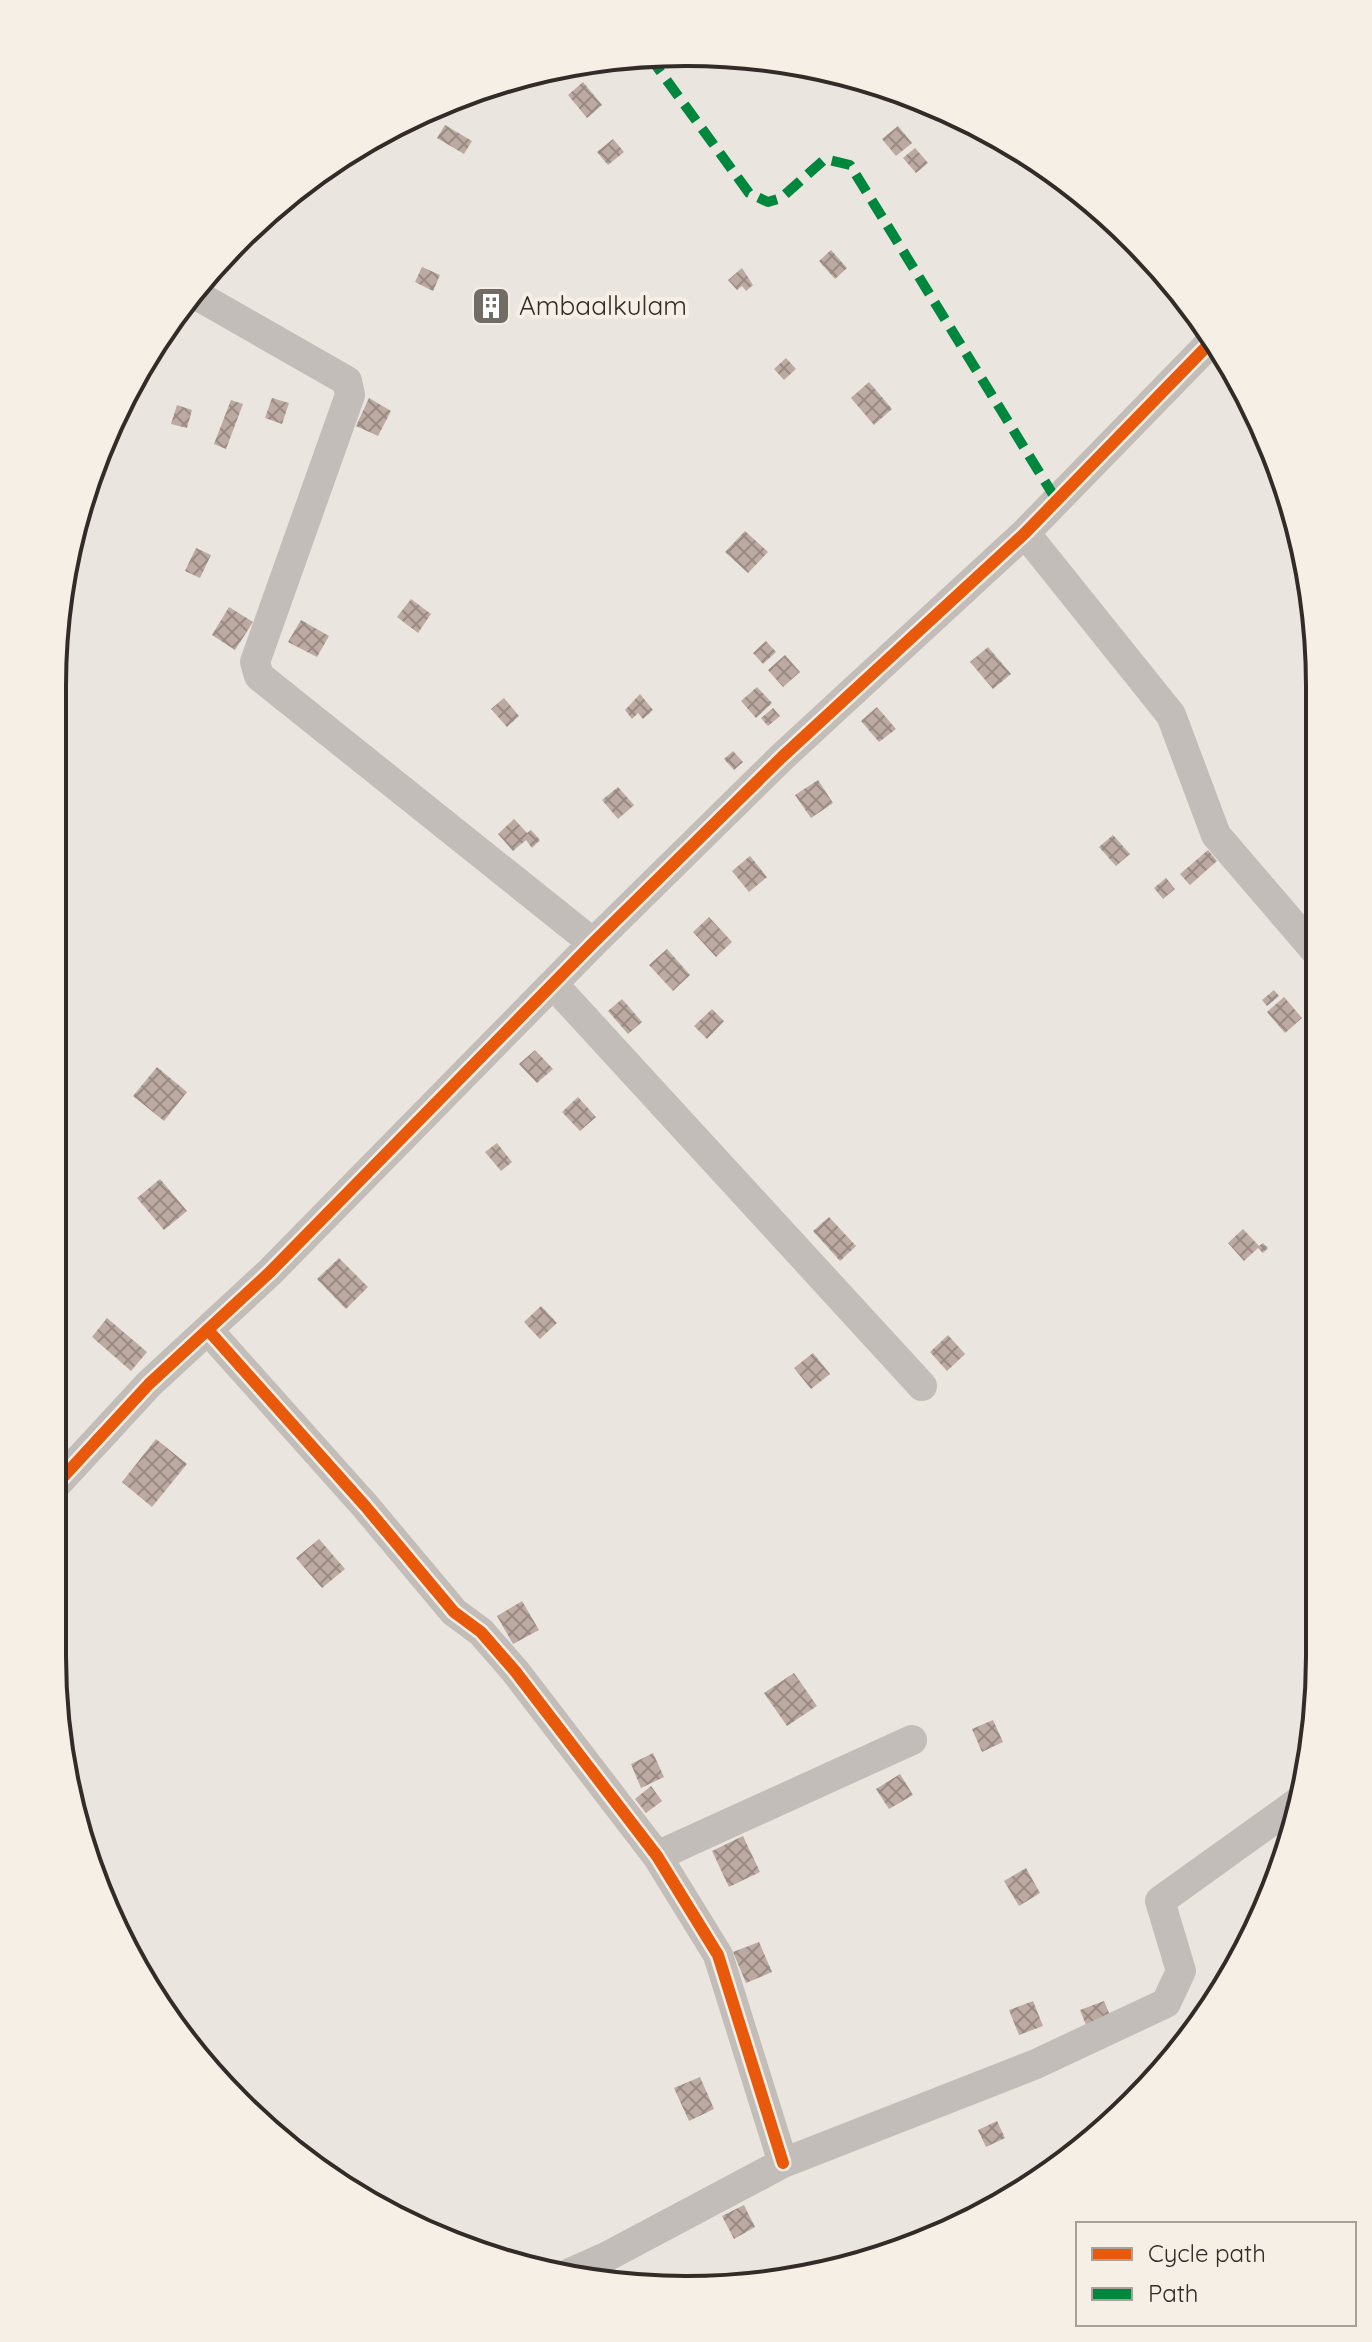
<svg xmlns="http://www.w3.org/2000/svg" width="1372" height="2342" viewBox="0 0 1372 2342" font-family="Quicksand,sans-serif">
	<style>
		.building { fill: url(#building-cross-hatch) }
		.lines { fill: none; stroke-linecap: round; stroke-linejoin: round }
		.minor { stroke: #c2bdb8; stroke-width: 30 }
		.quiet { stroke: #00873e; stroke-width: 10; stroke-dasharray: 20 10; stroke-linecap: butt }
		.cycleway-casing { stroke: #f6efe6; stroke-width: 17 }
		.cycleway { stroke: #e8590c; stroke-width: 12 }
		.labels { text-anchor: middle; stroke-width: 8; stroke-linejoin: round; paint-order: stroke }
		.poi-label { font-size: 26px; fill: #322b27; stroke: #f6efe6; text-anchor: start }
		.rim { fill: none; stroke: #322b27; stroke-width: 4 }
	</style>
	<defs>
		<pattern id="building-cross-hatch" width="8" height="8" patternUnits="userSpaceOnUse" patternTransform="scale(2)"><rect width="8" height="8" fill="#bcaaa2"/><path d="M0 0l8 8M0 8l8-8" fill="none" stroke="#998b84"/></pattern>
	</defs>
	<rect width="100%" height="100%" fill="#eae5df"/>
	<path class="building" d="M583 82 602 105 587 118 568 95Z
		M445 125 472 141 464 154 437 138Z
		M898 126 912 143 896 156 882 139Z
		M613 139 624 152 608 165 597 152Z
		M915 148 928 163 916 173 903 158Z
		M831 250 847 268 835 279 819 261Z
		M422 267 440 275 433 291 415 282Z
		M742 268 753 285 746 291 742 286 737 290 728 280Z
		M490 291 505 300 492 321 477 312Z
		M786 358 796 369 784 380 774 369Z
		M869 382 892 409 874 425 851 398Z
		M272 398 289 403 282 424 265 418Z
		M369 398 391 411 378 436 356 426Z
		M231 400 243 404 226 449 214 444Z
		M177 405 192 410 187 428 171 424Z
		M745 531 768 552 748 573 725 552Z
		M196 548 211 555 200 578 185 571Z
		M411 599 431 614 418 633 397 617Z
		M229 607 253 622 235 650 212 635Z
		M301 620 329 636 317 657 288 642Z
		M766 641 776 652 763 664 753 653Z
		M988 647 1011 674 993 689 970 662Z
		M785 655 800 672 783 687 768 670Z
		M757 687 772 703 756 718 741 701Z
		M640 694 653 710 643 719 638 713 632 719 625 710Z
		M504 698 519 716 507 727 491 709Z
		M877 707 896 729 879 742 861 721Z
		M773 708 780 716 768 726 761 718Z
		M733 751 743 762 734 770 724 759Z
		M818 780 833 803 811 818 795 795Z
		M618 787 634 805 618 819 602 800Z
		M514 819 527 833 531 830 540 840 532 848 526 840 513 851 498 834Z
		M1113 835 1130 854 1116 866 1099 847Z
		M1208 850 1217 861 1190 885 1180 874Z
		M750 856 767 877 749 892 732 871Z
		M1166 878 1175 889 1163 899 1154 888Z
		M709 917 732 942 716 957 693 932Z
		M667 949 690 975 673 991 649 965Z
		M1274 990 1279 996 1267 1006 1262 1000Z
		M1284 997 1302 1018 1285 1033 1267 1012Z
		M622 999 642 1022 628 1034 608 1011Z
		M712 1009 724 1021 707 1039 694 1026Z
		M535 1050 553 1069 537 1083 519 1064Z
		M157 1067 187 1092 164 1121 133 1096Z
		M578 1097 596 1117 580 1131 562 1112Z
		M497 1143 512 1162 501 1171 485 1152Z
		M160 1179 187 1211 164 1230 137 1198Z
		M829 1217 856 1246 840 1261 813 1231Z
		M1243 1229 1259 1246 1263 1243 1268 1248 1263 1253 1258 1248 1244 1261 1228 1243Z
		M339 1258 368 1287 346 1309 317 1279Z
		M541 1306 557 1323 540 1339 524 1322Z
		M107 1318 147 1352 131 1371 92 1337Z
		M948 1335 965 1354 947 1371 930 1352Z
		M813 1353 830 1374 811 1389 794 1368Z
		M156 1439 187 1464 152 1507 122 1482Z
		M319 1539 345 1569 322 1588 296 1558Z
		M522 1601 539 1630 513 1644 497 1616Z
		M794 1673 817 1706 787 1726 764 1693Z
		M993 1720 1003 1742 982 1752 972 1729Z
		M653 1753 664 1777 641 1788 631 1764Z
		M900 1774 913 1795 889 1809 876 1789Z
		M651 1786 662 1801 646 1813 635 1799Z
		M743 1836 760 1872 729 1887 712 1851Z
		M1026 1868 1040 1893 1019 1906 1004 1881Z
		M759 1942 772 1972 746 1983 733 1952Z
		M1033 2001 1043 2026 1019 2035 1009 2010Z
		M1104 2001 1112 2020 1088 2030 1080 2010Z
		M700 2077 714 2109 689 2121 674 2088Z
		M997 2121 1005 2138 986 2147 978 2130Z
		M744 2205 755 2227 734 2239 722 2216Z"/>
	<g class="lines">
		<path class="minor" d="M193 293 347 381 350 395 255 662 259 676 593 943
			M1025 533 1171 715 1216 835 1319 955
			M553 984 922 1386
			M208 1330 366 1507 454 1612 481 1632 515 1671 657 1856 718 1955 783 2163
			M52 1489 149 1384 270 1272 593 943 782 757 1025 533 1213 340
			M657 1856 912 1740
			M570 2273 606 2257 783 2163 1036 2064 1166 2003 1181 1971 1160 1901 1298 1802"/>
		<path class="quiet" d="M649 56 749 193 768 202 781 198 825 159 850 165 1057 501"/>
		<defs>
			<path id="cycleway" d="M208 1330 366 1507 454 1612 481 1632 515 1671 657 1856 718 1955 783 2163
				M52 1489 149 1384 270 1272 593 943 782 757 1025 533 1213 340"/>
		</defs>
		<use href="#cycleway" class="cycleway-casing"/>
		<use href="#cycleway" class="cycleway"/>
	</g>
	<defs>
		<symbol id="building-square" viewBox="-11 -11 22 22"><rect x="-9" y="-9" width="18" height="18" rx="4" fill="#726c67" stroke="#f6efe6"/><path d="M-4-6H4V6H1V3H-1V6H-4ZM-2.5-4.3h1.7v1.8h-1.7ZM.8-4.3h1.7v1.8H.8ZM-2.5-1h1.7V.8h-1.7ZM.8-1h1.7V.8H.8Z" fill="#fff"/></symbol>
	</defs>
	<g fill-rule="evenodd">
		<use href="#building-square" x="469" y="284" width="44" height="44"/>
	</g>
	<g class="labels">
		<g class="poi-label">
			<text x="519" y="315">Ambaalkulam</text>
		</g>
	</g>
	<path d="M0 0H1372V2342H0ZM686 66H686A620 620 0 0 1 1306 686V1656A620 620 0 0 1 686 2276H686A620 620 0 0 1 66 1656V686A620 620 0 0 1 686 66Z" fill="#f6efe6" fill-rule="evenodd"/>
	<path class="rim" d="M686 66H686A620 620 0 0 1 1306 686V1656A620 620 0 0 1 686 2276H686A620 620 0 0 1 66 1656V686A620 620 0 0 1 686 66Z"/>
	<rect x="1076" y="2222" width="280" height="104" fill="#f6efe6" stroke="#a8a19a" stroke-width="2"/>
	<rect x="1092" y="2248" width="40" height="12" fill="#e8590c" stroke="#a8a19a" stroke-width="2"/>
	<text x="1148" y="2262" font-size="24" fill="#322b27">Cycle path</text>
	<rect x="1092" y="2288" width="40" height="12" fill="#00873e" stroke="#a8a19a" stroke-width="2"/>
	<text x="1148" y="2302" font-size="24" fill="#322b27">Path</text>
</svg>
